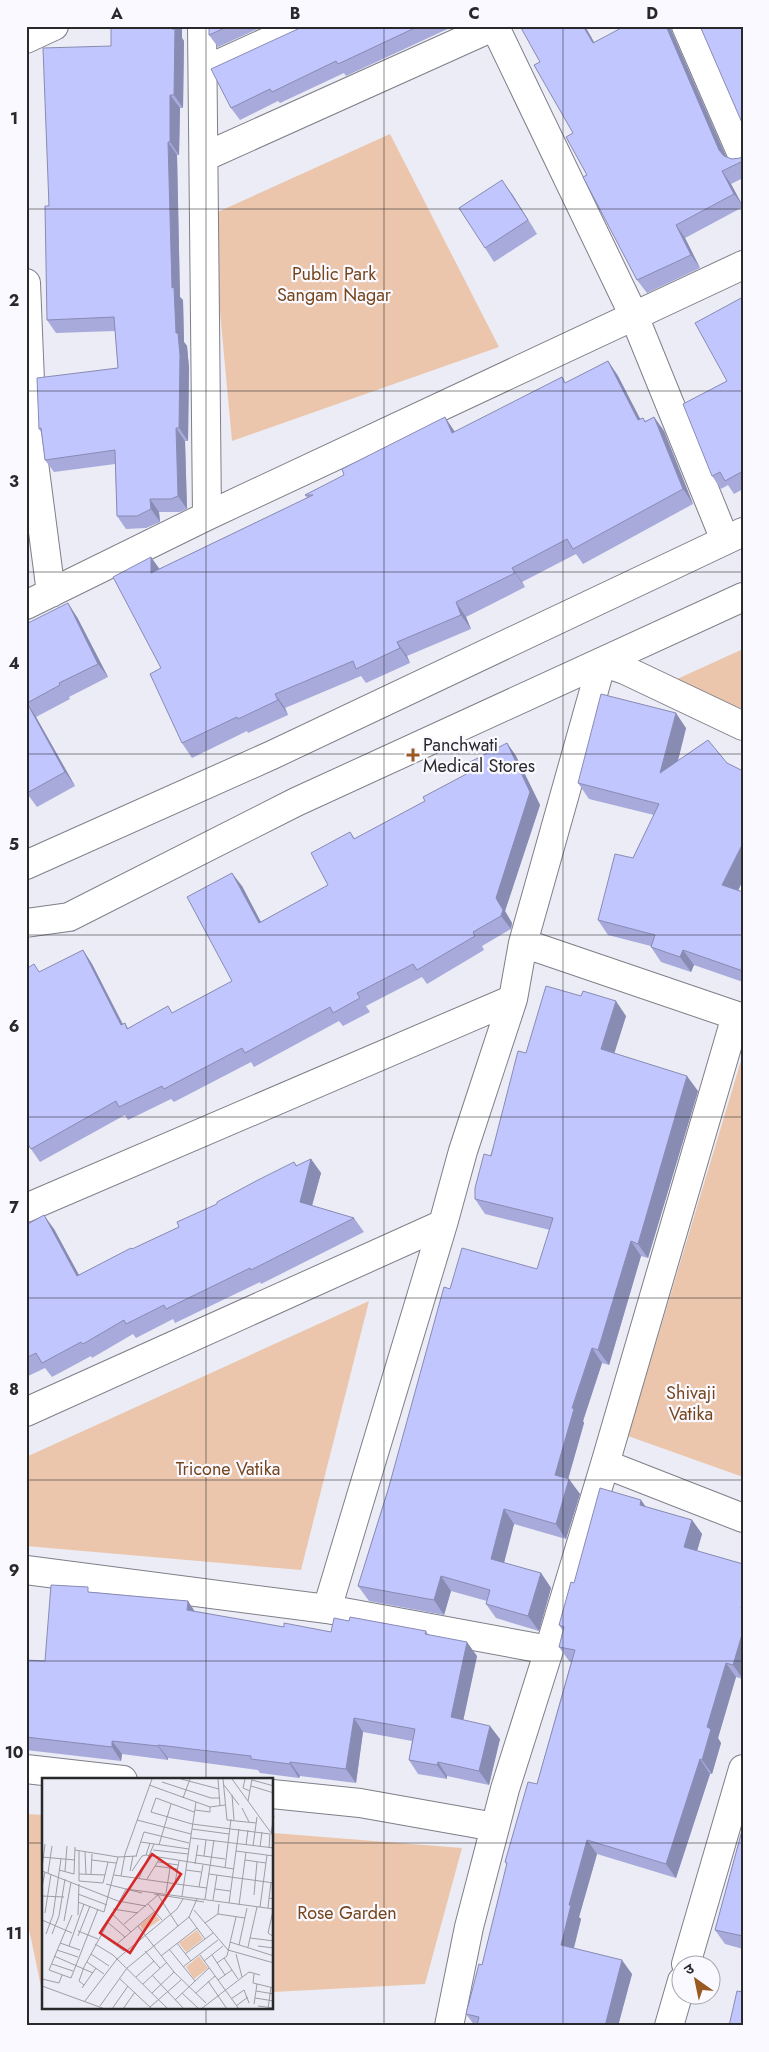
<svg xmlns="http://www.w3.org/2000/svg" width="769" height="2052" viewBox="0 0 769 2052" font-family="Jost,'Noto Sans Devanagari',sans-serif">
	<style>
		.green { fill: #ebc6ac }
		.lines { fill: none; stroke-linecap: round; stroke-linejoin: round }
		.minor-casing { stroke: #7e7f88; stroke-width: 30 }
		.tertiary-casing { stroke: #7e7f88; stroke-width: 30 }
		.minor { stroke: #fff; stroke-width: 28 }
		.tertiary { stroke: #fff; stroke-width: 28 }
		.wall { fill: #a7aadb }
		.shaded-wall { fill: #888bb2 }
		.building { fill: #c2c6ff; stroke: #888bb2 }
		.grid { fill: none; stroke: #29292c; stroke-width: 1; stroke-opacity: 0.55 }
		.poi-dot { fill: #995a22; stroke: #f9f9ff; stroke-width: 2 }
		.labels { text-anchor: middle; stroke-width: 4.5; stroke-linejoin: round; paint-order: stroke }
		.park-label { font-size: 18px; fill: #76451b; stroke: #f9f9ff }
		.poi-label { font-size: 18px; fill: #29292c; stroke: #f9f9ff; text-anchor: start }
		.inset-road { fill: none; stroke: #9d9ea5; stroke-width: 1 }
		.view { fill: #d62828; fill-opacity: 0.15; stroke: #d62828; stroke-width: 2.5 }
		.inset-edge { fill: none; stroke: #29292c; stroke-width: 2.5 }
		.neatline { fill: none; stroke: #29292c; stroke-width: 2 }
		.grid-label { font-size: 16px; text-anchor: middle; font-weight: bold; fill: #29292c }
	</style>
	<rect width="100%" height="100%" fill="#ebecf5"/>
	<path class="green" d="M390 134 499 347 232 441 211 215Z
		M743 649V709L675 680Z
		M743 1054V1477L628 1436Z
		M369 1301 301 1570 26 1546V1457Z
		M26 1814 44 1815V2001L26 1915Z
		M273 1833 462 1848 425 1984 273 1992Z"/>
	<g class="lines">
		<defs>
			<path id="minor" d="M202 26 207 516
				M686 26 743 157
				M495 27 634 316 725 540
				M26 39 54 26
				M203 71 302 26
				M204 157 495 26
				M26 283 33 455 51 593
				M26 605 207 516 743 265
				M523 943 743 1018
				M26 1208 513 999
				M26 1412 443 1224
				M605 1464 743 1518
				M26 1570 327 1609 549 1650
				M327 1609 443 1224 463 1151 513 999 523 943 602 662 625 670 743 726
				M26 1769 123 1780
				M272 1794 360 1803 495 1827
				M686 1964 743 1769
				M449 2026 469 1927 505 1789 549 1650 605 1464 736 1016
				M669 2026 682 1981"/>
			<path id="tertiary" d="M26 865 272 755 743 532
				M26 923 69 917 296 802 743 597"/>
		</defs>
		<use href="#minor" class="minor-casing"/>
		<use href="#tertiary" class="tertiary-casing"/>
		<use href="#minor" class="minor"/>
		<use href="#tertiary" class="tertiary"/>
	</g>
	<path class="wall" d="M209 26H264L218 47 209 35Z
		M302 26H454L346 76 344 73 280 103 278 101 240 120 231 108Z
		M672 32 726 157 732 159 740 158 743 156V178L731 184 743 207 685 238 700 268 647 293 637 280 587 175 573 133 594 42Z
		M182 38 184 41 183 108H180L179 155H177L180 297 183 300 184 342 187 346 189 368 188 441H185L187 509 180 512H159L160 522 146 528 126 529 117 516 115 464 54 472 45 460 41 432 39 429 118 368 115 331 56 333 47 320 49 206 111 46Z
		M512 194 537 234 494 262 485 248Z
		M743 297V489L734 494 728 485 721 489 712 476 727 381Z
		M608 361 618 376 640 419 643 418 645 421 654 417 664 431 693 504 583 564 576 554 522 582 525 587 466 617 471 629 407 656 410 663 366 683 361 676 285 708 288 715 248 733 247 731 192 758 182 743 161 668 159 569 307 498 305 495 455 432 566 383Z
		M77 617 108 677 69 697 70 699 36 717 75 786 37 807 26 792V624Z
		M686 728 678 761 727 763 743 771V880L738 891 743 892V982L694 965 691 972 661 962 651 947V946L608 935 598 920 633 858 654 815 589 799 578 783Z
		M507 743 516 756 540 805 505 911 512 923 511 929 482 946 484 950 427 984 422 977 366 1006 370 1012 343 1026 339 1021 254 1067 251 1062 174 1102 171 1099 128 1120 125 1115 40 1162 31 1149 40 972 83 950 92 964 123 1024 125 1023 128 1028 173 1013 232 981 242 886 261 922 328 885 350 832 355 839 425 801 474 770Z
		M626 1016 614 1053 698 1091 648 1258 641 1256 609 1365 602 1363 583 1421 584 1423 568 1479 580 1494 566 1539 514 1524 504 1563 541 1573 551 1588 539 1631 496 1618 486 1604 487 1601 451 1591 444 1615 369 1601 358 1586 450 1289 537 1269 550 1230 485 1214 475 1199 526 1053Z
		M311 1159 321 1173 312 1206 354 1218 364 1232 261 1284 260 1282 175 1323 173 1319 136 1338 133 1334 92 1358 91 1356 52 1377 45 1368 26 1377V1225L54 1229 79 1275 179 1227Z
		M646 1507 692 1520 702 1534 697 1551 743 1564V1679L736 1677 718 1738 721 1743 712 1774H710L676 1878 597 1854 579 1917 581 1919 574 1948 632 1974 618 2026H475L466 2014 482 1965 507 1865 505 1862 537 1784 571 1662 569 1661 559 1647 563 1631 559 1625 574 1583Z
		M91 1592 188 1601 195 1612 284 1627 331 1632 349 1621 426 1631 428 1634 477 1656 463 1720 500 1739 489 1785 447 1776V1779L418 1774 409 1760 412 1741 363 1732 356 1783 300 1776 299 1778 260 1773 258 1770 168 1758V1760L122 1754 121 1761 26 1750V1660L45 1661Z
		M743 1827V1949L725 1944 715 1930Z"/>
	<path class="shaded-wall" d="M173 26H182V38L184 41 183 108 174 95Z
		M583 26H585L602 56 593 43Z
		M666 26H671L672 32 729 163 719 150Z
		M170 95 180 108 179 155 170 142Z
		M168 142 177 155 180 297 183 300 184 342 187 346 189 368 188 441 179 428 176 333 172 288Z
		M722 171 731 184 743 206 734 194Z
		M502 180 512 194 537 234 528 220Z
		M676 225 685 238 700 268 691 255Z
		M608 361 618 376 648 434 638 420Z
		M445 417 455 432 452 433Z
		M654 417 664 431 693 504 683 489Z
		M176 428 185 441 187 509 178 496Z
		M150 499 159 512 160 522 151 509Z
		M151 557 161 571 151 573Z
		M512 568 522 582 525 587 515 573Z
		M456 602 466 617 471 629 461 615Z
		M68 603 77 617 108 677 98 664Z
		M397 642 407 656 410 663 400 648Z
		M275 694 285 708 288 715 278 700Z
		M27 703 36 717 75 786 65 772Z
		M676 713 686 728 671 788 660 773Z
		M507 743 516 756 540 805 505 911 512 923 511 929 501 916 496 898Z
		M743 843V880L733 901 722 885Z
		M232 873 242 886 268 936 259 923Z
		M83 950 92 964 130 1039 121 1025Z
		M683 950 694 965 691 972 680 957Z
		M616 1001 626 1016 611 1064 601 1049Z
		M687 1076 698 1091 648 1258 638 1244Z
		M311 1159 321 1173 309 1216 300 1202 296 1166 294 1162 304 1176Z
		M44 1215 54 1229 87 1290 77 1276Z
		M631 1241 641 1256 609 1365 598 1350Z
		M592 1348 602 1363 583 1421 584 1423 565 1490 555 1475 572 1408Z
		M569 1479 580 1494 566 1539 556 1524Z
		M641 1500 651 1514 640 1505Z
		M504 1509 514 1524 501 1574 491 1559Z
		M692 1520 702 1534 694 1561 684 1547Z
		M541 1573 551 1588 539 1631 528 1616Z
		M441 1576 451 1591 444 1615 434 1600Z
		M188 1601 197 1615 187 1610Z
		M743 1631V1679L733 1665Z
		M467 1642 477 1656 461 1731 451 1717Z
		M726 1663 736 1677 718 1738 721 1743 712 1774 702 1760 707 1727Z
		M354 1718 363 1732 356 1783 346 1769Z
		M490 1726 500 1739 489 1785 479 1771Z
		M112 1741 122 1754 121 1761 112 1747Z
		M158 1745 168 1758V1760L158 1746Z
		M700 1759 710 1774 676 1878 666 1864Z
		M290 1762 300 1776 299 1778 290 1764Z
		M438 1762 447 1776V1779L437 1765Z
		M587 1840 597 1854 579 1917 581 1919 571 1959 561 1945 569 1905Z
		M622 1960 632 1974 618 2026H605Z"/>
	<path class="building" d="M111 26H173V30L175 28 174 95H170V142H168L172 288 174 287 176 333H178L180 355 179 428H176L178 496 171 499H150L151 509 137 516H117L115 450 45 460 41 428 39 429 37 378 118 368 114 317 47 320 45 206H49L43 48 111 46Z
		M209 26H229L209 35Z
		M302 26H419L338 64 336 61 272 92 270 89 231 108 211 69 300 28Z
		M520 26H583L593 43 625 26H666L719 150 724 156 732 159 740 158 743 156V161L722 171 734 194 676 225 691 255 637 280 583 177 587 175 566 137 573 133 534 65 540 62Z
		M700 26H743V125Z
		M502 180 528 220 485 248 459 208Z
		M743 297V471L725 481 720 472 712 476 683 404 727 381 695 323Z
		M608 361 638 420 643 418 645 422 654 417 683 489 573 549 567 539 512 568 515 573 456 602 461 615 397 642 400 648 356 669 353 661 275 694 278 700 238 719 237 717 182 743 150 674 161 668 113 577 151 557V573L313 495H305L344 475 342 469 445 417 452 433 562 377 565 383Z
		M68 603 98 664 59 683 60 685 27 703 65 772 27 793 26 792V624Z
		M601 694 676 713 660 773 708 740 727 763 743 771V843L722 885 743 892V971L683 950 680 957 651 947 655 935 598 920 615 854 633 858 659 804 578 783Z
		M507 743 530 792 496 898 503 910 501 916 473 932 475 936 417 970 413 964 357 993 360 998 333 1013 330 1007 245 1053 242 1048 164 1089 162 1086 119 1107 116 1101 31 1149 26 1141V969L34 964 39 972 83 950 121 1025 125 1023 127 1029 168 1006 172 1013 232 981 187 897 232 873 259 923 328 885 311 853 350 832 354 839 425 801 423 797 474 770 470 762Z
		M546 986 581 996 583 991 616 1001 601 1049 687 1076 638 1244 631 1241 598 1350 592 1348 572 1408 574 1409 555 1475 569 1479 556 1524 504 1509 491 1559 541 1573 528 1616 486 1604 490 1590 441 1576 434 1600 358 1586 388 1490 444 1287 450 1289 462 1248 537 1269 553 1218 475 1199V1188L484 1154 491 1156 518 1051 526 1053Z
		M311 1159 300 1202 354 1218 251 1270 250 1268 166 1309 164 1305 126 1324 124 1320 83 1344 81 1342 42 1363 36 1353 26 1358V1225L44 1215 77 1276 131 1248 132 1249 179 1227 177 1222 217 1204V1202L258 1180 294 1162 296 1166Z
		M600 1488 641 1500 640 1505 692 1520 684 1547 743 1564V1602L741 1608H743V1631L733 1665 726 1663 707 1727 711 1729 702 1760 700 1759 666 1864 587 1840 569 1905H571L561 1945 622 1960 605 2026H477L479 2017 466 2014 479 1964 482 1965 507 1863 505 1862 528 1782 537 1784 575 1650 559 1647 564 1627 559 1625 571 1582 574 1583Z
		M51 1585 88 1587V1592L188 1601 187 1610 284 1627V1623L331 1632 334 1618 349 1621 350 1617 426 1631 425 1634 467 1642 451 1717 490 1726 479 1771 438 1762 437 1765 409 1760 415 1729 354 1718 346 1769 290 1762V1764L251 1759V1756L158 1745V1746L112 1741V1747L26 1737V1660L45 1661Z
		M743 1827V1936L715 1930Z
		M737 1991 743 1992V2026H729Z"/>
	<path class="grid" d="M206 26V1780M384 26V2026M563 26V2026M26 209H743M26 391H743M26 572H743M26 754H743M26 935H743M26 1117H743M26 1298H743M26 1480H743M26 1661H743M26 1843H44M272 1843H743M206 2008V2026"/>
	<path class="poi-dot" d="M410.5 747.5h5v5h5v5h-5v5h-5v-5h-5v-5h5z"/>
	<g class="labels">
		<g class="park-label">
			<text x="334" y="280">Public Park<tspan x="334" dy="21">Sangam Nagar</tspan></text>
			<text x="691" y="1399">Shivaji<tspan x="691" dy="21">Vatika</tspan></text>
			<text x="228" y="1475">Tricone Vatika</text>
			<text x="347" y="1919">Rose Garden</text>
		</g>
		<g class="poi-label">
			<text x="423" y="751">Panchwati<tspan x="423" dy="21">Medical Stores</tspan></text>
		</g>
	</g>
	<g transform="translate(42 1778)">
		<rect width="231" height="231" fill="#ebecf5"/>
		<path d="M112 135 118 142 102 153 98 147ZM155 152 161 161 144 174 137 165ZM157 178 166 190 152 201 144 189Z" fill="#ebc6ac"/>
		<path class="inset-road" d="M139 1 177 11M176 1 178 28M181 1 185 42 214 45M190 1 232 59M203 1 201 10 208 13M210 2 232 8M120 4 169 20H178M107 7 168 29 183 27M182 7 197 27M209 8 232 15M190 17 192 42M141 20 148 1M206 23 210 1M200 30 207 44M153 32 168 34V29M152 34 114 20 109 34 150 46 228 56 227 70M95 42 149 56M150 51 187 56M229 55 232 38M149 60 232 70M99 64 147 71M117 67 129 26M204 67 206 52M211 68 215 39M218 69 220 54M33 72 76 79 62 134 36 124M111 72 146 76M37 73V103L61 105 66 84M194 73 232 78M43 74 44 96M104 77 192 91M154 77 183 81M94 78 102 54 147 65M162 78 164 62M0 79 33 82M76 79 95 78M50 82 74 85M203 82 224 85M116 84 136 87M153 86 156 67M113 88 136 91M0 90 3 66M183 90 189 41M17 92 32 96 33 69M144 92 159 94M0 93 76 123 104 128M23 93 25 68M88 93 91 78M90 93 100 78 104 77 108 65M6 95 10 68M37 96 63 97M49 96 50 76M167 96 232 105M72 97 142 107M79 98 83 76 110 1M97 100 112 66M105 101 118 80M133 105 137 83M64 106 100 115M142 107 165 110M0 109 3 94M157 109 161 87M173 111 188 113M124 115 128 90M36 116 65 127M112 116 162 124M212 117 215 84M0 118 22 119M140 118 154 24M227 120 229 105M163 121 172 62M171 122 175 97M187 125 197 51M106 126 120 142M197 127 204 74M218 129 225 77M226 130 227 120 232 121M71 131 96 135M152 132 186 172 232 185M231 133 226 155 232 159M3 135 9 96M69 135 89 154M176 136 203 140M30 137 7 192 29 200 56 131M36 137 37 106M147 139 163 161M0 142 30 155M22 143 29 104M64 143 83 159M163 145 176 136 177 126M82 146 116 117 136 148M96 148 132 194 164 225M36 153 56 161M4 156 11 137 19 81M10 156 17 138 23 101M58 156 82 173M36 158 48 128M208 160 232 163M188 164 232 178M18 165 38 172M135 165 149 183M53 166 71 177 126 231M75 166 112 134M197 167 205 130M27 168 42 126M216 168 232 170M206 169 215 129M127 171 153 203M15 172 36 179M103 173 118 190M49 176 67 188M143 176 171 155M194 176 200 199M158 177 197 231M170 177 183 197M12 178 51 195M119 178 155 150M182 180 196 201M162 183 181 168M45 184 62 196M175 185 185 178 194 139M10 186 31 193M141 189 176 162M212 196 211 205 232 210M110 197 142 231M94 199 112 183M77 200 110 231M0 201 17 205 20 197M176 202 190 192M166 203 185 231M101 206 125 184M42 207 37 203 42 189 84 111 232 131M0 208 63 231M40 210 54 190M214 213 232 216M110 215 132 194M140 215 157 231M154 215 173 198M213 220 232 223M189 221 202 212 207 225M133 222 167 190M43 223 75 181 135 131 141 121M212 226 215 206M58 228 85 190 147 139 155 121M194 228 206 219M216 228 232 230M108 229 139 202M70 231 86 208M81 231 93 214M159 231 207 194 218 197M226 231 229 209"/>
		<path class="view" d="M110 76 139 96 88 175 58 155Z"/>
		<rect width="231" height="231" class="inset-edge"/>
	</g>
	<rect width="769" height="2052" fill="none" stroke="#f9f9ff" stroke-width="55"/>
	<g transform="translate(696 1980) rotate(327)"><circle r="24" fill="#f9f9ff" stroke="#a6a6ab"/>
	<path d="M0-4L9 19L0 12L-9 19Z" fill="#995a22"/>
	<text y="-8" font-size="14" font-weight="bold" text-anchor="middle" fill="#29292c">उ</text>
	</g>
	<rect x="28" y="28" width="714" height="1996" class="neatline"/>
	<g class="grid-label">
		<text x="117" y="19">A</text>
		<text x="295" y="19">B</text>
		<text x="474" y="19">C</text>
		<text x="652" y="19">D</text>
		<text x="14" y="124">1</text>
		<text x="14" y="306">2</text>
		<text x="14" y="487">3</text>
		<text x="14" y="669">4</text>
		<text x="14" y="850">5</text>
		<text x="14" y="1032">6</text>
		<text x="14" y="1213">7</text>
		<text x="14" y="1395">8</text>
		<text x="14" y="1576">9</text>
		<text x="14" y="1758">10</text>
		<text x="14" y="1939">11</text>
	</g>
</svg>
